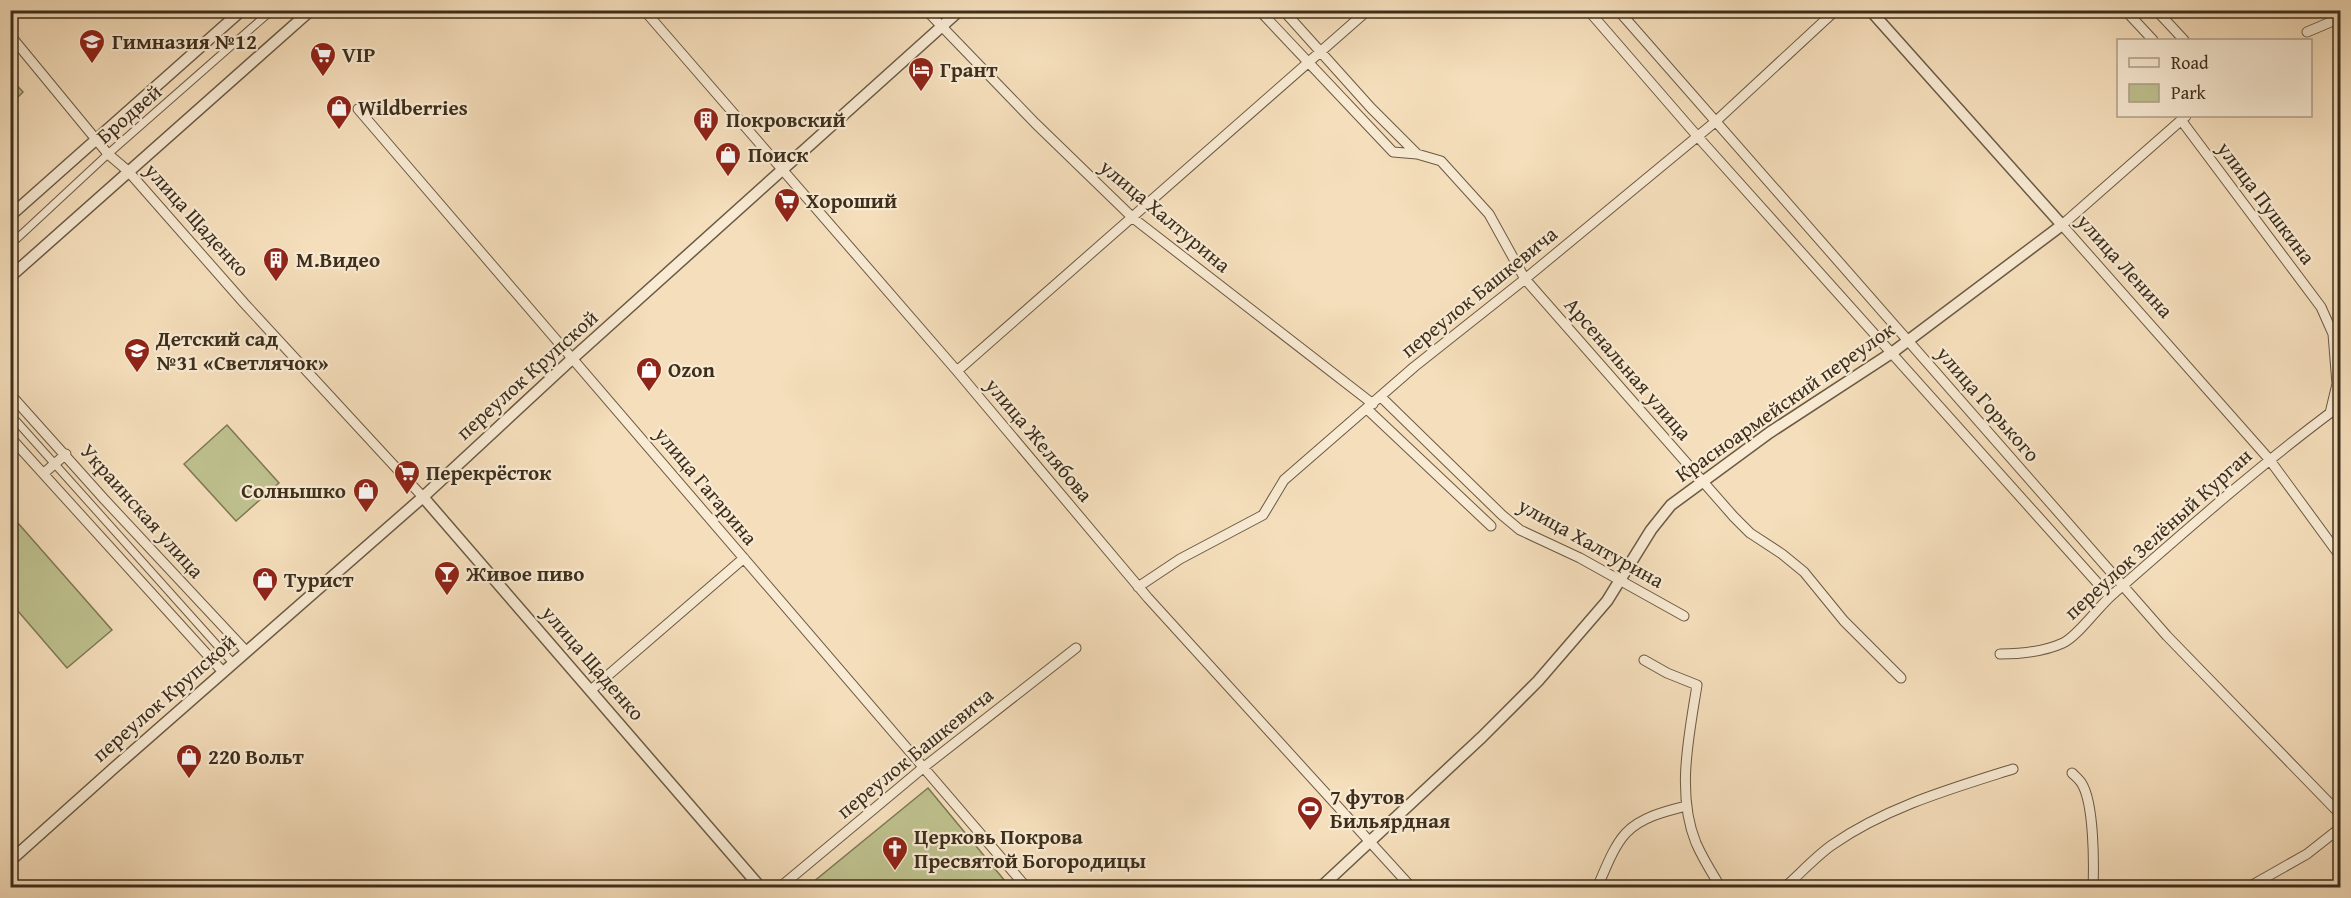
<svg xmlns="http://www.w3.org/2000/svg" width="2351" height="898" viewBox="0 0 2351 898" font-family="'Gentium Book Plus',serif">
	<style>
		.green { fill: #bec18e; stroke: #7e7855; stroke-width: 1.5 }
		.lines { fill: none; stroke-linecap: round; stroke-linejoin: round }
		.pedestrian-casing { stroke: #6b5a44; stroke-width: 9 }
		.minor-casing { stroke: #6b5a44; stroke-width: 11 }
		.tertiary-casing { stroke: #6b5a44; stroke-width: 13 }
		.pedestrian { stroke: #f8ead3; stroke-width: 7 }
		.minor { stroke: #f8ead3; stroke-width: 9 }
		.tertiary { stroke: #f8ead3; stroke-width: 10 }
		.labels { text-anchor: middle; stroke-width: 4.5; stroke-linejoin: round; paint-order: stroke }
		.poi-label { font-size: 21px; font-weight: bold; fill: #3d2e1c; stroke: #f8ead3; text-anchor: start }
		.street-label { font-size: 21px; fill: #3d2e1c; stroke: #f8ead3 }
	</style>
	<rect width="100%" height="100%" fill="#f5debb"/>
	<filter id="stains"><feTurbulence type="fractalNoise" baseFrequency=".00333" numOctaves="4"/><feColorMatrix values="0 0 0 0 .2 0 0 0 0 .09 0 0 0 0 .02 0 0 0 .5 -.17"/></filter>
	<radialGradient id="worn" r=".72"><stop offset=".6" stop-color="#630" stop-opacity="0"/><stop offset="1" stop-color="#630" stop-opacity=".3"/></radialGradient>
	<path class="green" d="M11 79 23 92 11 104H10Z
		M227 425 279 483 236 521 184 464Z
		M10 514 112 630 67 668 11 603Z
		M928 788 1010 887H807Z"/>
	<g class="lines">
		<defs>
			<path id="pedestrian" d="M10 245 108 154 272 10
				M10 414 233 663"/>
			<path id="minor" d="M644 10 957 371 1148 598 1412 888
				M926 10 1035 123 1133 218 1373 404
				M1259 10 1393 152 1417 154
				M1283 10 1371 108 1417 154 1441 161 1489 214 1525 279 1734 517 1750 533 1782 554 1804 572 1844 621 1901 678
				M1588 10 1698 137 2110 597
				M1618 10 2167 636 2340 814
				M2125 10 2153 40
				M2156 10 2184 40
				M2307 32 2340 18
				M10 35 108 154 128 171 244 303 423 497
				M358 109 1027 888
				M2186 116 2062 225 2269 459 2340 556
				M957 371 1368 10
				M10 394 104 499 246 651
				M1381 397 1502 515 1520 530 1580 558 1684 616
				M1367 409 1491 526
				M10 437 223 672
				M44 473 66 454
				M1138 587 1180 559 1263 515 1284 480 1414 367 1525 279 1715 122 1836 10
				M2000 654C2021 654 2043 652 2063 643 2078 636 2098 607 2112 595 2183 533 2254 470 2330 413L2337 384 2333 334 2321 307 2181 120
				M1644 660 1667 673 1697 685C1689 736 1676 794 1696 843 1703 859 1712 873 1721 888
				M591 690 744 558
				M2072 773C2075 776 2080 780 2082 784 2094 804 2094 863 2093 888
				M779 888 924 767 1076 648
				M1597 888C1605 870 1613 847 1626 833 1641 817 1666 811 1686 806
				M1784 888C1800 874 1815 857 1832 845 1887 807 1950 789 2013 769
				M2247 888 2307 854 2340 828"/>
			<path id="tertiary" d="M10 216 242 10
				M10 277 311 10
				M423 497 761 888
				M10 861 115 767 423 497 573 358 960 10
				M1320 888 1482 737 1538 681 1607 601 1651 530 1671 505 1769 433 1893 352 2062 225 1870 10"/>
		</defs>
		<use href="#pedestrian" class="pedestrian-casing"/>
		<use href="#minor" class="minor-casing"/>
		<use href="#tertiary" class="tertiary-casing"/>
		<use href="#pedestrian" class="pedestrian"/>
		<use href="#minor" class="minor"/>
		<use href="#tertiary" class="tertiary"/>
	</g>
	<defs>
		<symbol id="school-pin" viewBox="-11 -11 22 30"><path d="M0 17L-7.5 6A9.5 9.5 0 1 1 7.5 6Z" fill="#8f2418" stroke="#f8ead3"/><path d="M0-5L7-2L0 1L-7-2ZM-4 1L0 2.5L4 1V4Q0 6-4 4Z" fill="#fff"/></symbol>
		<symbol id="supermarket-pin" viewBox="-11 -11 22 30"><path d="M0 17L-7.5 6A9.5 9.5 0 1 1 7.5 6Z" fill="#8f2418" stroke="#f8ead3"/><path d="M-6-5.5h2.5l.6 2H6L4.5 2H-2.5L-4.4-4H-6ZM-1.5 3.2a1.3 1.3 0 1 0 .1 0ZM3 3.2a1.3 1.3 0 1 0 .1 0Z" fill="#fff"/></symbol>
		<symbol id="hotel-pin" viewBox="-11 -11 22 30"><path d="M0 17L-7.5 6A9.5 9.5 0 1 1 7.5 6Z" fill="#8f2418" stroke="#f8ead3"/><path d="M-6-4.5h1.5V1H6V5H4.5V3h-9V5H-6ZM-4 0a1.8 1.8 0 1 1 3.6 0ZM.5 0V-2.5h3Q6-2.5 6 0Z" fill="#fff"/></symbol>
		<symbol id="shop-pin" viewBox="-11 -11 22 30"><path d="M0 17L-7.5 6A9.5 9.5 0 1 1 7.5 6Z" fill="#8f2418" stroke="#f8ead3"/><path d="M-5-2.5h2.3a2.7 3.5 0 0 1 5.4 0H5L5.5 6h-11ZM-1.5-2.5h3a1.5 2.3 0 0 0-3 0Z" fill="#fff"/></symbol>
		<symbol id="building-pin" viewBox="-11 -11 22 30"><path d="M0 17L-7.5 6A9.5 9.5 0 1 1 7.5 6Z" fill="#8f2418" stroke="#f8ead3"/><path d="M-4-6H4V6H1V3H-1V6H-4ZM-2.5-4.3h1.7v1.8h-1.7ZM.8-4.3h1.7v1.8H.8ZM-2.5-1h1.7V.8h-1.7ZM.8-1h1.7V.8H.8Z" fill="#fff"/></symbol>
		<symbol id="bar-pin" viewBox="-11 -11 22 30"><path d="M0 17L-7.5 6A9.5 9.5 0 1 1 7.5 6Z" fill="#8f2418" stroke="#f8ead3"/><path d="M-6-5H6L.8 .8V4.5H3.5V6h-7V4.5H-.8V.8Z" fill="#fff"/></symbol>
		<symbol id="stadium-pin" viewBox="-11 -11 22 30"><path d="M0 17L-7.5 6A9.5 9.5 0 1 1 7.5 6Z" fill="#8f2418" stroke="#f8ead3"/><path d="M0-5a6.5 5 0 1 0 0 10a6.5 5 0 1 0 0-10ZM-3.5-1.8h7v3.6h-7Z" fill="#fff"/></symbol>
		<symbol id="church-pin" viewBox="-11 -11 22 30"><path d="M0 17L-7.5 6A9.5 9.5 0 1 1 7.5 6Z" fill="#8f2418" stroke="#f8ead3"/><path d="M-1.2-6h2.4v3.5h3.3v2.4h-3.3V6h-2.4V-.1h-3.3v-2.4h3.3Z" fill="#fff"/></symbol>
	</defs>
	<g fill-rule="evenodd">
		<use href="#school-pin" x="77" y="27" width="30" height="40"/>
		<use href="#supermarket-pin" x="308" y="40" width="30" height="40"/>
		<use href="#hotel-pin" x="906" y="55" width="30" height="40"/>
		<use href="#shop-pin" x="324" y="93" width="30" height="40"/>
		<use href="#building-pin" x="691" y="105" width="30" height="40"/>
		<use href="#shop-pin" x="713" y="140" width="30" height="40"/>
		<use href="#supermarket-pin" x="772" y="186" width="30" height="40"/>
		<use href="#building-pin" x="261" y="245" width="30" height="40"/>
		<use href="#school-pin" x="122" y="336" width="30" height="40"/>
		<use href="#shop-pin" x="634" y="355" width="30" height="40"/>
		<use href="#supermarket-pin" x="392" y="458" width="30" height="40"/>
		<use href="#shop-pin" x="351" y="476" width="30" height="40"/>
		<use href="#bar-pin" x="432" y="559" width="30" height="40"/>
		<use href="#shop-pin" x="250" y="565" width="30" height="40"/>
		<use href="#shop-pin" x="174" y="742" width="30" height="40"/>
		<use href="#stadium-pin" x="1295" y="794" width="30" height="40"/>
		<use href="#church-pin" x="880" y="834" width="30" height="40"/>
	</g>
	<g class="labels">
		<g class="poi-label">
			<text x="112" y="49">Гимназия №12</text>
			<text x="342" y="62">VIP</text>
			<text x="940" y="77">Грант</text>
			<text x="358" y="115">Wildberries</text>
			<text x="726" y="127">Покровский</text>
			<text x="748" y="162">Поиск</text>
			<text x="806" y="208">Хороший</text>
			<text x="296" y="267">М.Видео</text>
			<text x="156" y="346">Детский сад<tspan x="156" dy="24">№31 «Светлячок»</tspan></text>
			<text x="668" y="377">Ozon</text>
			<text x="426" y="480">Перекрёсток</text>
			<text x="346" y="498" text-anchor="end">Солнышко</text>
			<text x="466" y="581">Живое пиво</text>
			<text x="284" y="587">Турист</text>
			<text x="208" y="764">220 Вольт</text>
			<text x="1330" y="804">7 футов<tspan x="1330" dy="24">Бильярдная</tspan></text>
			<text x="914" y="844">Церковь Покрова<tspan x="914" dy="24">Пресвятой Богородицы</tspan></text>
		</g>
		<g class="street-label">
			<text transform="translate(129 114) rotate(-41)" y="7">Бродвей</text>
			<text transform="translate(2266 203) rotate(53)" y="7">улица Пушкина</text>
			<text transform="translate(1165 216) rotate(40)" y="7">улица Халтурина</text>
			<text transform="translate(197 220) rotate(48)" y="7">улица Щаденко</text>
			<text transform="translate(2125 266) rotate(48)" y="7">улица Ленина</text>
			<text transform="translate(1479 292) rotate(-39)" y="7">переулок Башкевича</text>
			<text transform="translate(1628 369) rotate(49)" y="7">Арсенальная улица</text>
			<text transform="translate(527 375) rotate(-42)" y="7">переулок Крупской</text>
			<text transform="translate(1785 402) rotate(-35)" y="7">Красноармейский переулок</text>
			<text transform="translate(1988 404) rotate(49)" y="7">улица Горького</text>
			<text transform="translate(1039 440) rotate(50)" y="7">улица Желябова</text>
			<text transform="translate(706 486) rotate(50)" y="7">улица Гагарина</text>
			<text transform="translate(142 511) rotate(48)" y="7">Украинская улица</text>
			<text transform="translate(2158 534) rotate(-42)" y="7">переулок Зелёный Курган</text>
			<text transform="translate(1591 543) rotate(29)" y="7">улица Халтурина</text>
			<text transform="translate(593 663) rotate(49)" y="7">улица Щаденко</text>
			<text transform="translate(164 698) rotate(-41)" y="7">переулок Крупской</text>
			<text transform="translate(915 753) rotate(-39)" y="7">переулок Башкевича</text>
		</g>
	</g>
	<rect width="2351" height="898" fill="none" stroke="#f5debb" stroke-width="36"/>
	<rect x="12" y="12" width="2327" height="874" fill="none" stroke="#3d2e1c" stroke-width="3"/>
	<rect x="18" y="18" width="2315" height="862" fill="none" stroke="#3d2e1c" stroke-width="1.5"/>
	<rect x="2117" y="39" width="195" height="78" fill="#f8ead3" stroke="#ad9f8a" stroke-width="1.5"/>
	<rect x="2129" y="58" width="30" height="9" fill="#f8ead3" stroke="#ad9f8a" stroke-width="1.5"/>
	<text x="2171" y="69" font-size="18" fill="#3d2e1c">Road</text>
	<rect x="2129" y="84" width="30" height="18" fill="#bec18e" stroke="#ad9f8a" stroke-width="1.5"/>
	<text x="2171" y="99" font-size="18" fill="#3d2e1c">Park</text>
	<rect width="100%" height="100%" filter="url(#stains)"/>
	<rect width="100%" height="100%" fill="url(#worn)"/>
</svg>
